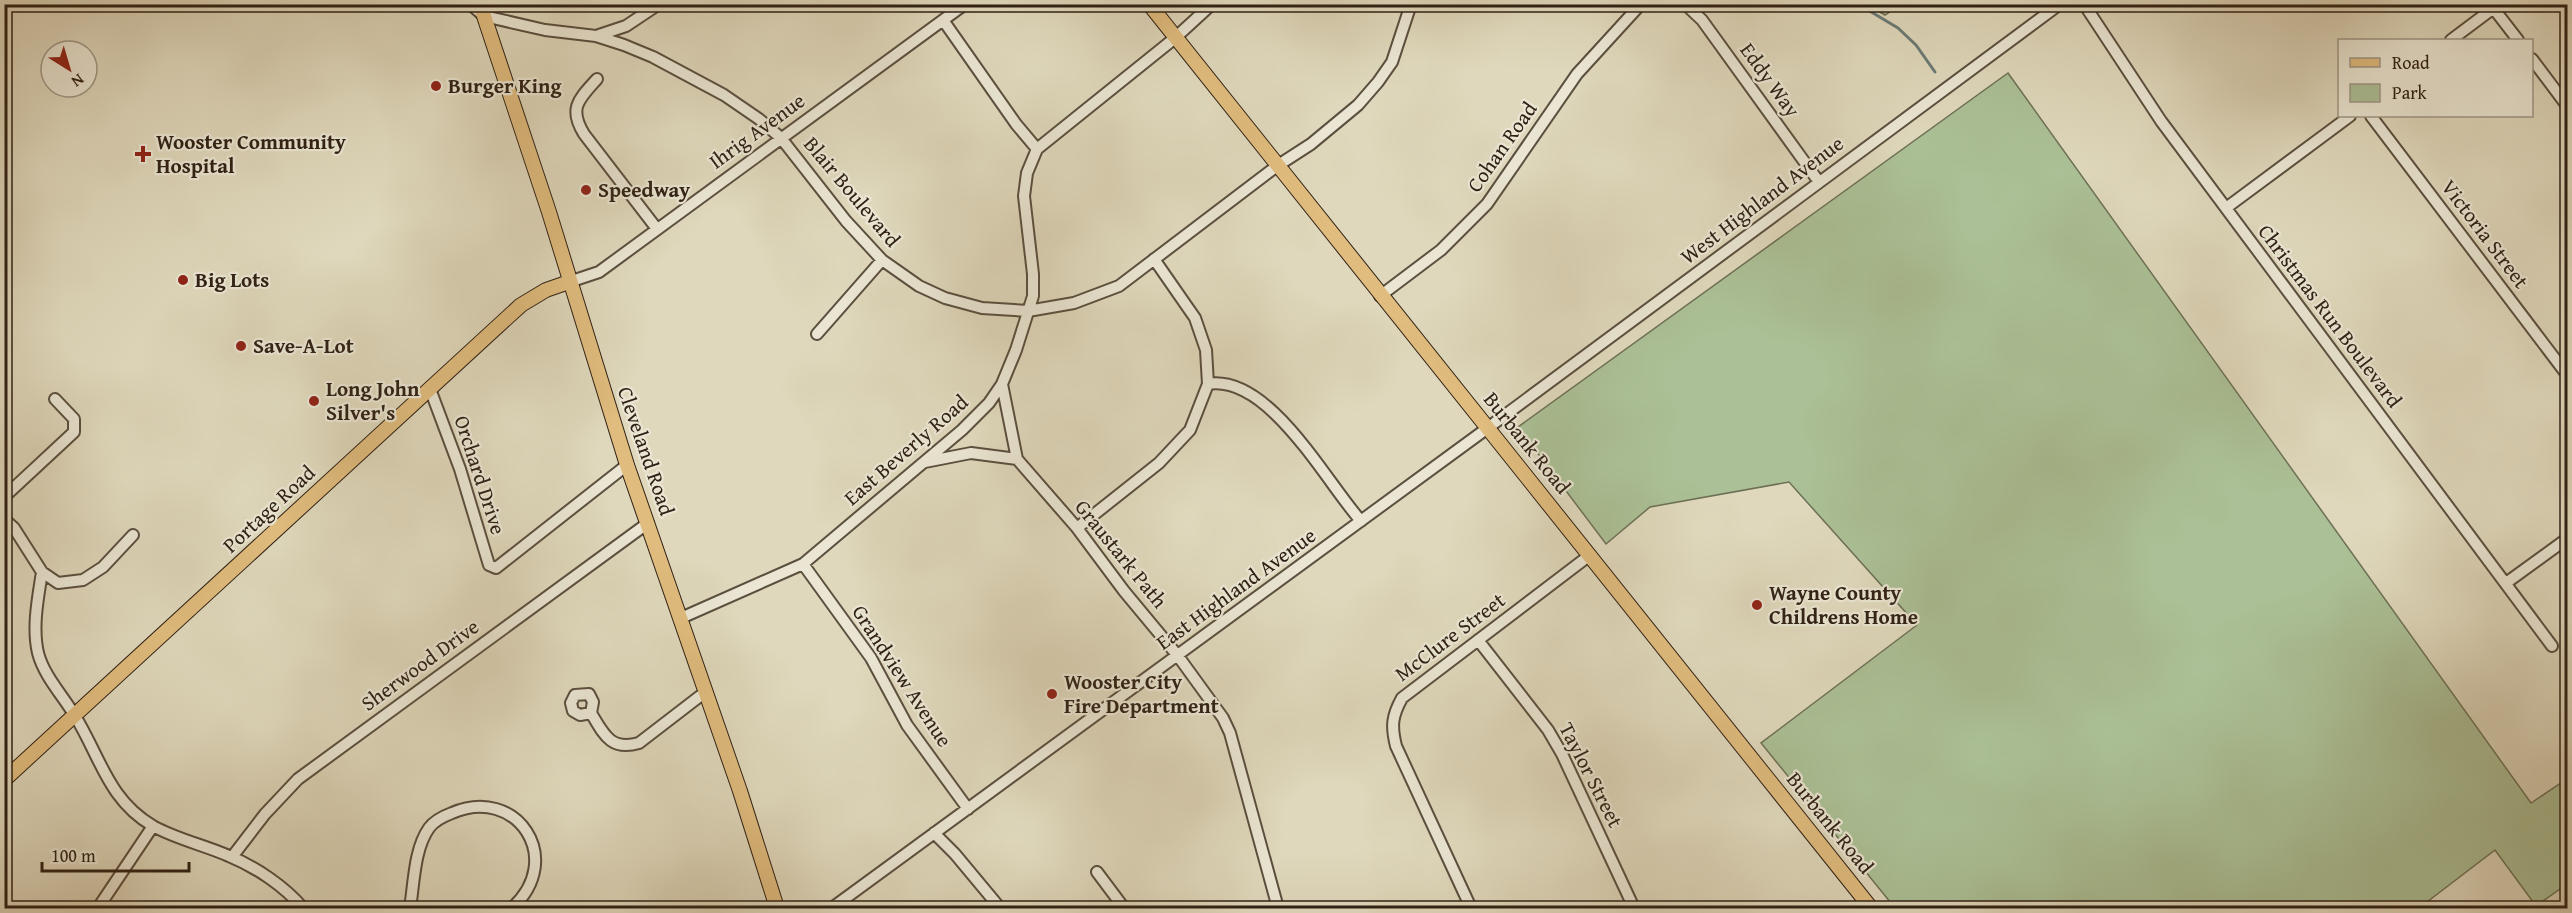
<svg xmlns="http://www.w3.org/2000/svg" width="2572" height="913" viewBox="0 0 2572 913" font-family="'Gentium Book Plus',serif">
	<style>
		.green { fill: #abc096; stroke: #6d7056; stroke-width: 1.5 }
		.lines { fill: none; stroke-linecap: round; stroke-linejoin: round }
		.stream { stroke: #6c7c76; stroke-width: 3 }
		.minor-casing { stroke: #5b4f3f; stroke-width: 14 }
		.major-casing { stroke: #2f2115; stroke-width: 16 }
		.minor { stroke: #eae6d3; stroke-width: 10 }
		.major { stroke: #e0bc7e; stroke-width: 14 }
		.poi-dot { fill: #8f2418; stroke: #eae6d3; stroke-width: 2 }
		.labels { text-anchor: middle; stroke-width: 4.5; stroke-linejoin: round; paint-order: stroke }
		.street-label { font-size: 21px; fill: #2f2115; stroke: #eae6d3 }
		.poi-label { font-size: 21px; font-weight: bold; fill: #2f2115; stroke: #eae6d3; text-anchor: start }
	</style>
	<rect width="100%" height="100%" fill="#dfd8bc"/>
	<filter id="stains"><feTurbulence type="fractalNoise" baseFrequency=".00333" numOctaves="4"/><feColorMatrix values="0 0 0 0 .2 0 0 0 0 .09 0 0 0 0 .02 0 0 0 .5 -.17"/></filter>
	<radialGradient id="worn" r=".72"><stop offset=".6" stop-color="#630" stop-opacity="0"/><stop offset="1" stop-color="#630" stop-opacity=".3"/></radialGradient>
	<path class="green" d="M1867 5 1900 4V5L1885 15Z
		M2008 73 2531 803 2567 779V884L2536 906 2495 850 2419 908H1895L1761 743 1917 625 1789 482 1650 507 1606 544 1518 427Z"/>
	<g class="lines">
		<path class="stream" d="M1858 4 1898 28 1916 45 1935 72"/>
		<defs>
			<path id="minor" d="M470 4 484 16 545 30 596 36 624 45 653 57 724 95 759 119 781 138 846 221 882 260 919 286 945 298 982 308 1028 311 1074 303 1119 286 1277 166 1311 144 1358 105 1378 82 1392 62 1411 4
				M1685 4 1702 20 1819 182
				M2084 4 2161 121 2552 646
				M2494 9 2518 40
				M943 20 1016 124 1037 149
				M599 35 626 26 659 4
				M2451 40 2499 4
				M2532 59 2568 107
				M597 79C579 99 568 108 584 134L657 229
				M2371 116 2568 376
				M2226 208 2350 116
				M569 282 599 272 965 4
				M1380 296 1441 250 1487 204 1577 74 1641 4
				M817 334 882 260
				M1002 384 1017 459
				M1208 384C1269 374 1326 482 1361 521
				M430 389 460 469 489 565 496 568 627 465
				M925 462 971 453 1017 459 1077 528 1124 591 1178 656 1223 718 1230 733 1278 908
				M4 497 74 432V419L55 399
				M4 519 14 528 42 572C38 598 32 627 38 653 44 676 63 696 75 716 100 756 108 800 153 826 176 839 204 845 229 856 256 867 284 886 303 908
				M1077 528 1159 463 1190 430 1208 384 1206 350 1195 318 1154 259
				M803 564 871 658 907 725 968 809
				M42 572 58 583 83 580 103 567 133 535
				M2506 583 2568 538
				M681 618 803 564 962 430 989 403 1002 384 1016 350 1033 296V274L1024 196 1027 173 1037 149 1175 38 1212 4
				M1478 640 1548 730 1562 754 1634 908
				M591 713 580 715 573 711 571 703 575 695 589 694 593 702 591 713C604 735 611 751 639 743L704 693
				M934 833 955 854 1000 908
				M232 857 265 814 298 779 648 523
				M1097 872 1124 908
				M98 908 153 826
				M410 908C414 884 414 849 429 828 434 821 444 816 452 813 517 785 566 859 512 908
				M832 908 1489 427 2060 4
				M1471 908 1396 746C1391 726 1392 716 1402 698L1590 555"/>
			<path id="major" d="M480 4 549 212 627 465 740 791 777 908
				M1149 4 1871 908
				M4 780 521 305 546 290 569 282"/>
		</defs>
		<use href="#minor" class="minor-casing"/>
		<use href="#major" class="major-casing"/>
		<use href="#minor" class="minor"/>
		<use href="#major" class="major"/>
	</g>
	<g class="poi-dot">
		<circle cx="436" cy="86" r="6"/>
		<path d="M140 145h6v6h6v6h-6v6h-6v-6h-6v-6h6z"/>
		<circle cx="586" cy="190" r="6"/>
		<circle cx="183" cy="280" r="6"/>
		<circle cx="241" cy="346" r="6"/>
		<circle cx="314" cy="401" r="6"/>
		<circle cx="1757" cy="605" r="6"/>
		<circle cx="1052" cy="694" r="6"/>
	</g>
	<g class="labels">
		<g class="street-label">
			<text transform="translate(1770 80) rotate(54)" y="7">Eddy Way</text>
			<text transform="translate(757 131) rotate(-36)" y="7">Ihrig Avenue</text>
			<text transform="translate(1502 147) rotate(-55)" y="7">Cohan Road</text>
			<text transform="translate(852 192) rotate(50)" y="7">Blair Boulevard</text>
			<text transform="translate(1762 200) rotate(-37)" y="7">West Highland Avenue</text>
			<text transform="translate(2485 234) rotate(53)" y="7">Victoria Street</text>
			<text transform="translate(2330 316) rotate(53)" y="7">Christmas Run Boulevard</text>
			<text transform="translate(1527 443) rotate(51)" y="7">Burbank Road</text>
			<text transform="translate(906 450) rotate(-41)" y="7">East Beverly Road</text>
			<text transform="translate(646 451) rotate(71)" y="7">Cleveland Road</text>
			<text transform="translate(480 475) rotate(72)" y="7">Orchard Drive</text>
			<text transform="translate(269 509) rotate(-43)" y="7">Portage Road</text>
			<text transform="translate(1121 554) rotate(51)" y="7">Graustark Path</text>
			<text transform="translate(1236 589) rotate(-36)" y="7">East Highland Avenue</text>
			<text transform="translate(1450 637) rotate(-37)" y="7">McClure Street</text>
			<text transform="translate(420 665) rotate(-36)" y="7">Sherwood Drive</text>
			<text transform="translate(902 676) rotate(57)" y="7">Grandview Avenue</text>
			<text transform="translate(1591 775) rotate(63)" y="7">Taylor Street</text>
			<text transform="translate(1830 823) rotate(51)" y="7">Burbank Road</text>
		</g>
		<g class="poi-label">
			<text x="448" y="93">Burger King</text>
			<text x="156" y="149">Wooster Community<tspan x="156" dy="24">Hospital</tspan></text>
			<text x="598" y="197">Speedway</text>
			<text x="195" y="287">Big Lots</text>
			<text x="253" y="353">Save-A-Lot</text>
			<text x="326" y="396">Long John<tspan x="326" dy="24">Silver's</tspan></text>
			<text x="1769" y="600">Wayne County<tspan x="1769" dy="24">Childrens Home</tspan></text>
			<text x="1064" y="689">Wooster City<tspan x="1064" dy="24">Fire Department</tspan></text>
		</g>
	</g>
	<rect width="2572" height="913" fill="none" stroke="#dfd8bc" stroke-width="24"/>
	<rect x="6" y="6" width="2560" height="901" fill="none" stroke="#2f2115" stroke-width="3"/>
	<rect x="12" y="12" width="2548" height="889" fill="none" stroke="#2f2115" stroke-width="1.5"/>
	<rect x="2338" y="39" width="195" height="78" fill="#eae6d3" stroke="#9f9787" stroke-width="1.5"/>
	<rect x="2350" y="58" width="30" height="9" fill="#e0bc7e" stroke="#9f9787" stroke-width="1.5"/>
	<text x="2392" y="69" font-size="18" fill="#2f2115">Road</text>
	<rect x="2350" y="84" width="30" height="18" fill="#abc096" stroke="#9f9787" stroke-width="1.5"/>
	<text x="2392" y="99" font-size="18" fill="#2f2115">Park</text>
	<g transform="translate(69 69) rotate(143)"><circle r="28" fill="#eae6d3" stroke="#9f9787" stroke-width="1.5"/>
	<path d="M0-4.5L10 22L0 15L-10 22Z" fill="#8f2418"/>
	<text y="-9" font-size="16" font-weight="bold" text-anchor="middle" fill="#2f2115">N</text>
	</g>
	<path d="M42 862v9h147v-9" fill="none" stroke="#2f2115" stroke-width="3"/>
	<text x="51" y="862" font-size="18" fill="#2f2115" stroke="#eae6d3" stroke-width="4.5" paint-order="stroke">100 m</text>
	<rect width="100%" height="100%" filter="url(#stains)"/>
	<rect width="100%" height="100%" fill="url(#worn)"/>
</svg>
